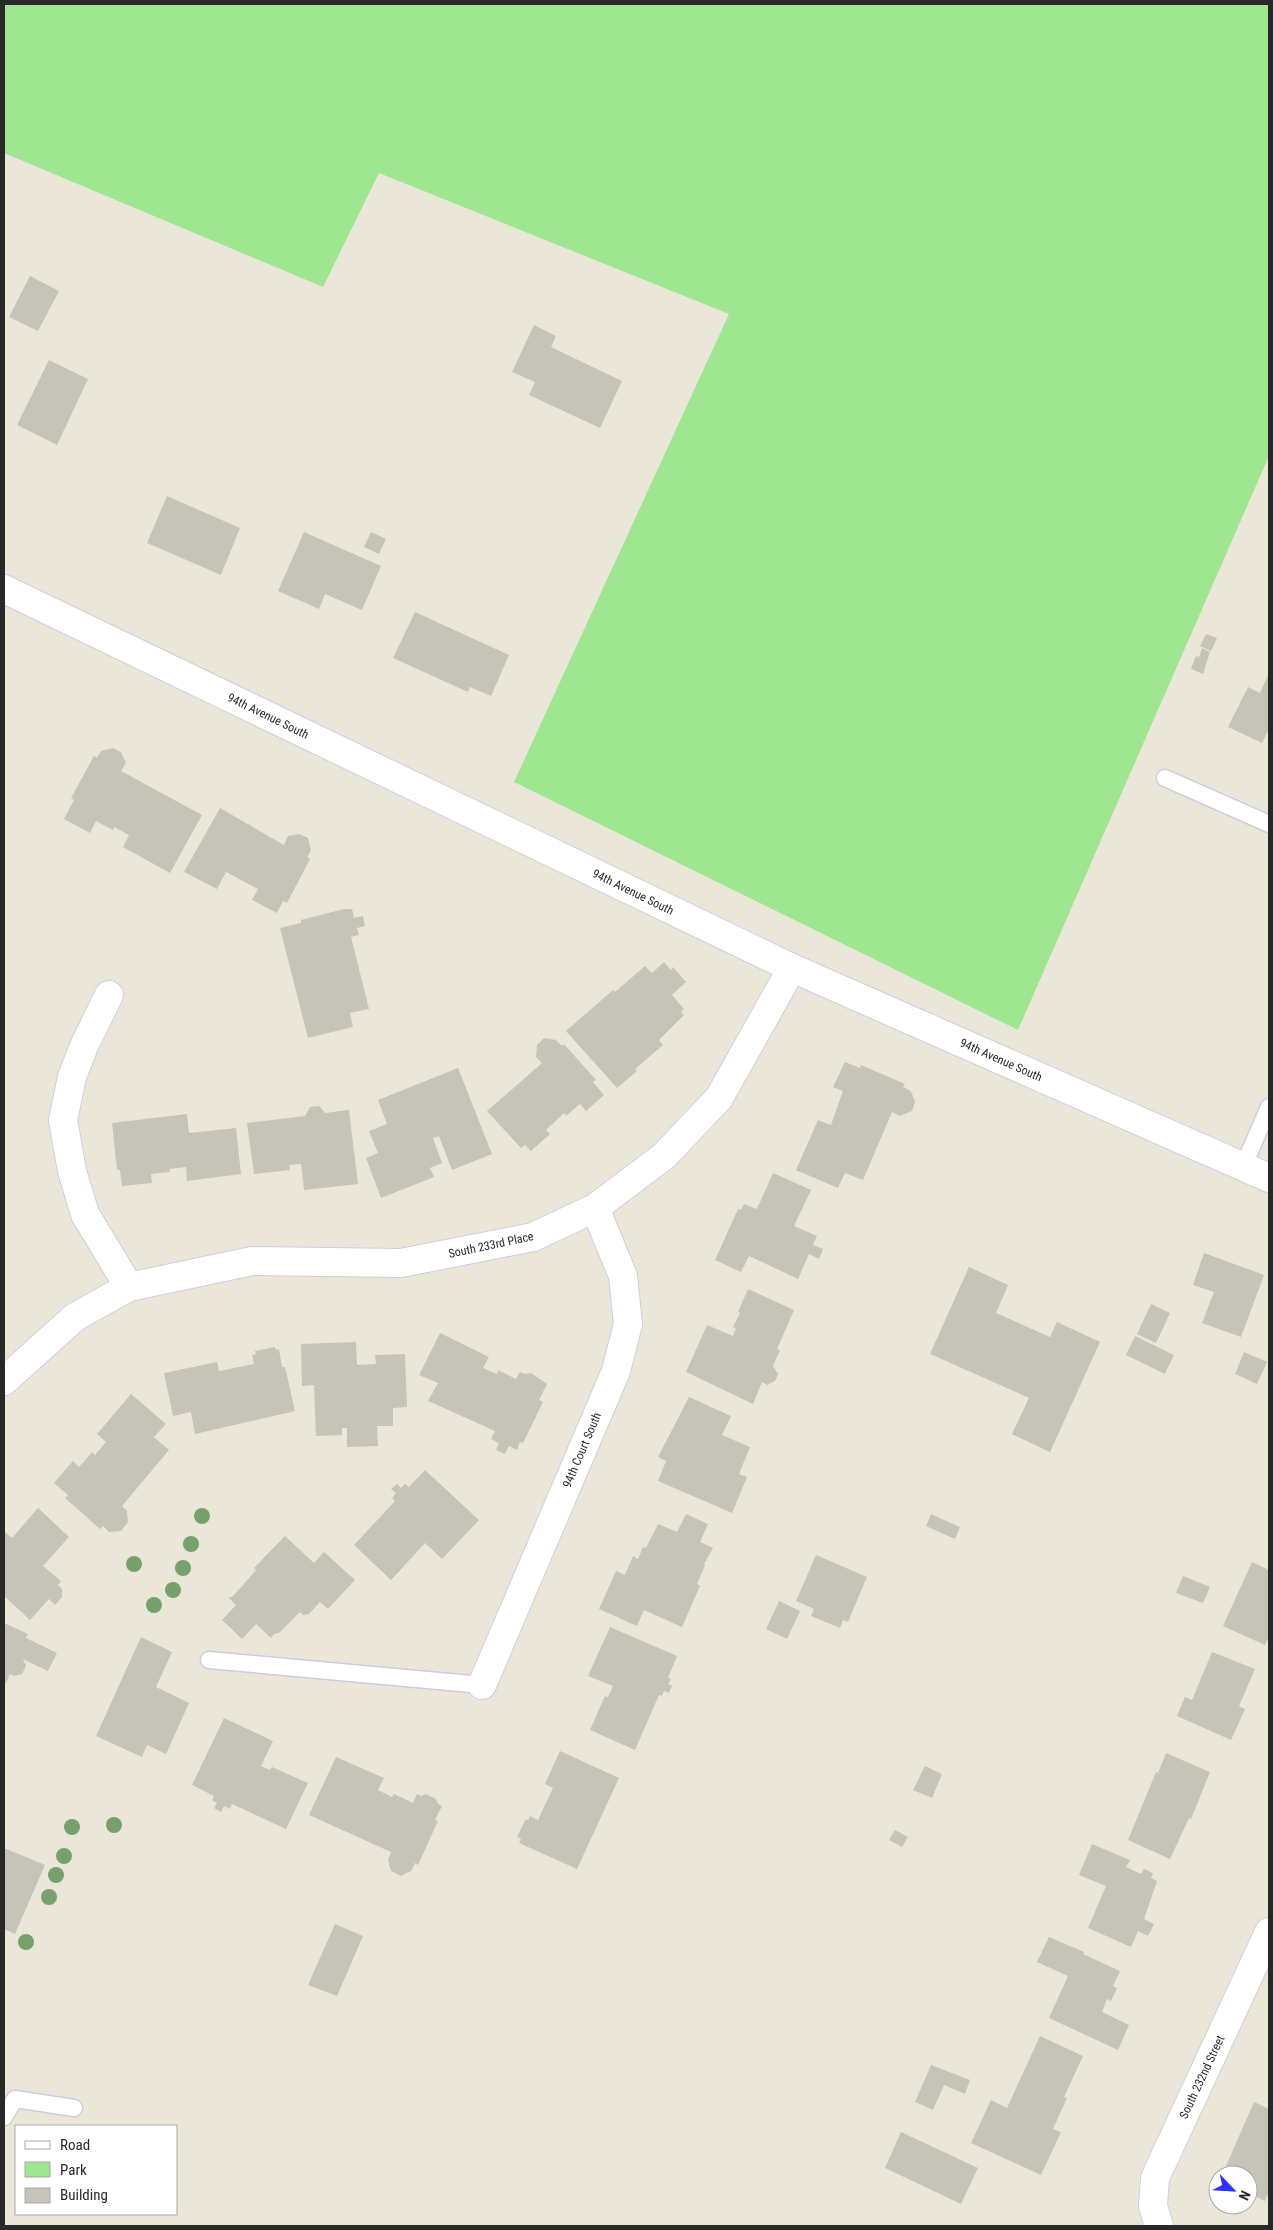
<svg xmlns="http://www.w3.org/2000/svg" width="1273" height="2230" viewBox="0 0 1273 2230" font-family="'Roboto Condensed',sans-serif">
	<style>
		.green { fill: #9ee690 }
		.building { fill: #c6c3b8 }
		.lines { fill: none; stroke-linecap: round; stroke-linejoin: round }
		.lane-casing { stroke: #cdcde2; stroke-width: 19 }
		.street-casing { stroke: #cdcde2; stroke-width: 30 }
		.secondary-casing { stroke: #cdcde2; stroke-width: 30 }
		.lane { stroke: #fff; stroke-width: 16 }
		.street { stroke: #fff; stroke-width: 28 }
		.secondary { stroke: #fff; stroke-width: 28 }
		.tree { fill: #76a16d }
		.labels { text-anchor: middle; stroke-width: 4; stroke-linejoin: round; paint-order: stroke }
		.street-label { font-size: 12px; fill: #282828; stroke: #fff }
	</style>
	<rect width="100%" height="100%" fill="#ebe7d8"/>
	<path class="green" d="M4 4H1269V456L1018 1030 514 782 729 314 379 173 323 287 4 153Z"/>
	<path class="building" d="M30 276 59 291 38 331 9 317Z
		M534 325 556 336 551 347 622 381 600 428 529 395 535 382 512 372Z
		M49 360 88 379 57 445 17 425Z
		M167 496 240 528 221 575 147 543Z
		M304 532 381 566 362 610 325 594 319 609 278 591Z
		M371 532 386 539 379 554 364 547Z
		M415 612 509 655 491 696 470 687 468 692 393 658Z
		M1206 634 1217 638 1211 651 1200 646Z
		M1202 648 1210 652 1203 674 1191 669 1196 656 1199 657Z
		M1269 673V729L1262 743 1228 727 1248 687 1260 693Z
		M113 748 121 752 126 763 121 771 202 815 170 873 123 847 129 835 114 827 113 830 96 821 90 833 64 819 74 800 71 798 94 756 97 758 101 751Z
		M220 808 284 845 288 836 299 834 308 838 311 850 307 857 310 859 287 903 283 901 277 913 252 900 258 889 226 872 217 889 184 872Z
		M344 909H352L354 918 363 916 365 926 357 928 359 935 351 937 369 1009 350 1013 353 1027 308 1038 280 928 301 923V920Z
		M664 962 671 970 673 967 686 982 672 995 684 1009 681 1012 684 1015 659 1040 663 1045 635 1069 637 1071 617 1088 566 1031 613 990 615 992 645 966 652 973Z
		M544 1038 556 1040 562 1046 564 1044 596 1080 593 1082 604 1095 586 1111 580 1104 566 1116 564 1113 546 1130 550 1134 531 1151 525 1145 521 1148 487 1111 542 1063 536 1057 537 1045Z
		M845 1062 860 1068 861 1065 905 1084 903 1087 911 1091 915 1102 912 1111 900 1116 892 1112 863 1180 845 1173 838 1188 796 1170 818 1120 831 1125 843 1091 833 1087Z
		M458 1068 492 1154 452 1170 439 1136 433 1138 442 1163 430 1168 434 1177 381 1198 366 1158 378 1153 369 1131 387 1124 378 1100Z
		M319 1106 325 1113 349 1110 358 1184 304 1190 301 1164 289 1165 290 1170 254 1174 247 1123 305 1116 310 1107Z
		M187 1114 189 1133 236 1128 241 1174 187 1181 186 1167 169 1169 170 1172 151 1174 152 1183 122 1186 120 1170H117L112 1123Z
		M773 1173 811 1190 794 1226 817 1236 813 1245 823 1249 819 1259 809 1254 798 1279 749 1256 741 1272 715 1260 738 1209 741 1210 744 1204 757 1209Z
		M1204 1253 1264 1275 1241 1337 1202 1323 1214 1292 1193 1285Z
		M969 1267 1008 1285 996 1313 1050 1337 1057 1322 1100 1342 1050 1452 1012 1434 1029 1398 930 1354Z
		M748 1289 794 1310 777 1349 780 1350 773 1366 778 1374 775 1381 767 1385 762 1382 753 1404 686 1372 707 1325 733 1336 736 1328 733 1327 740 1313 738 1312Z
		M1151 1304 1170 1313 1156 1343 1137 1334Z
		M440 1333 489 1357 483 1368 497 1374 498 1370 516 1379 520 1372 525 1374 531 1373 547 1384 539 1400 543 1402 523 1443 520 1442 517 1450 509 1446 505 1454 496 1450 499 1443 491 1439 495 1431 428 1401 438 1383 419 1375Z
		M1135 1336 1174 1355 1165 1374 1126 1355Z
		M356 1342 357 1365 376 1364 375 1355 405 1354 407 1407 393 1408V1426H377L378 1446 347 1447V1428H342V1435L316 1436 314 1385 302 1386 301 1344Z
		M275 1347 276 1350 279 1349 282 1367H285L295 1411 195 1434 191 1412 173 1416 164 1373 217 1362 219 1371 254 1364 252 1355 256 1354 255 1351Z
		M1244 1352 1267 1362 1257 1384 1235 1374Z
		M131 1394 166 1424 154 1437 169 1450 122 1506 127 1511 128 1522 121 1531 109 1532 103 1526 100 1529 65 1498 68 1495 54 1483 73 1461 79 1467 92 1452 95 1455 106 1442 97 1434Z
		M689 1397 731 1416 722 1435 750 1447 739 1474 747 1477 732 1513 658 1481 666 1461 658 1457Z
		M425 1470 479 1520 442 1559 425 1543 391 1580 354 1545 395 1501 392 1498 396 1493 391 1489 397 1484 401 1488 405 1484 409 1487Z
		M38 1508 69 1537 43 1566 61 1581 58 1585 62 1589V1597L55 1605 49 1599 30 1620 4 1596V1531L12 1538Z
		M686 1514 708 1524 700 1542 713 1548 704 1564 705 1565 697 1584 700 1586 682 1627 644 1610 637 1626 599 1609 616 1571 625 1575 633 1556 638 1559 643 1547 646 1548 658 1524 677 1532Z
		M931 1514 960 1527 955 1539 926 1526Z
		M285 1536 314 1563 324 1552 355 1580 328 1609 320 1602 309 1614 303 1615 300 1612 279 1633 274 1634 271 1638 256 1624 242 1639 222 1620 236 1605 229 1598 230 1596 231 1598 243 1585 256 1570 254 1568Z
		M816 1555 867 1577 848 1622 843 1620 840 1628 811 1616 814 1609 796 1601Z
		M1252 1562 1269 1570V1637L1265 1645 1223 1626Z
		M1183 1576 1210 1587 1203 1603 1176 1593Z
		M779 1601 800 1611 787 1639 766 1629Z
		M4 1623 28 1634 26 1638 57 1653 48 1671 23 1659 26 1666 22 1674 14 1676 10 1674 4 1687Z
		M610 1627 677 1656 668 1678 671 1679 668 1684 672 1686 669 1693 664 1691 662 1696 659 1695 635 1750 590 1730 605 1696 608 1697 613 1686 588 1676Z
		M141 1637 172 1652 156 1687 189 1703 166 1754 147 1745 142 1757 96 1736Z
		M1212 1652 1255 1669 1239 1706 1245 1709 1231 1740 1177 1716 1185 1697 1192 1700Z
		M224 1718 273 1741 261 1766 270 1770 272 1767 308 1783 286 1829 232 1804 230 1809 224 1806 221 1812 214 1808 217 1803 212 1800 214 1796 192 1785Z
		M560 1751 619 1778 577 1869 519 1843 521 1839 517 1837 526 1819 528 1820 530 1816 538 1820 553 1788 545 1784Z
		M1166 1753 1210 1772 1191 1819 1189 1818 1170 1859 1128 1840 1156 1772 1158 1773Z
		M336 1757 384 1778 378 1790 392 1797 394 1794 413 1803 417 1794 421 1796 426 1794 436 1799 438 1804 442 1806 435 1820 438 1821 418 1865 415 1863 411 1871 401 1876 391 1871 388 1860 391 1852 309 1815Z
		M925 1766 942 1774 932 1798 913 1790Z
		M895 1830 908 1837 902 1847 889 1840Z
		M1092 1844 1130 1860 1126 1867 1141 1874 1144 1869 1153 1873 1151 1878 1157 1881 1144 1919 1154 1924 1148 1936 1138 1931 1131 1947 1088 1928 1106 1886 1079 1875Z
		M4 1848 45 1865 15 1934 4 1929Z
		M335 1924 363 1936 337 1996 308 1985Z
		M1049 1937 1084 1952 1083 1954 1120 1971 1113 1986 1117 1988 1111 2001 1107 1999 1102 2012 1129 2025 1118 2050 1049 2018 1068 1976 1037 1962Z
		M1040 2036 1083 2056 1064 2097 1067 2098 1053 2129 1061 2132 1041 2175 971 2143 991 2100 1007 2108Z
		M931 2065 970 2080 965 2094 944 2085 933 2110 915 2102Z
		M1254 2102 1269 2109V2191L1265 2201 1248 2193V2175H1222Z
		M901 2132 978 2168 961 2204 885 2168Z"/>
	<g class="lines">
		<defs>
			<path id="lane" d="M1165 778 1269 824
				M1243 1167 1269 1107
				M209 1660 482 1685
				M4 2117 15 2099 74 2108"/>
			<path id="street" d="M109 995 84 1046 72 1077 63 1120 72 1171 85 1214 129 1287
				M4 1381 75 1317 129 1287 252 1261 401 1263 533 1237 595 1208 664 1156 719 1098 792 968
				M482 1685 616 1371 628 1324 623 1276 595 1208
				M1159 2226 1153 2206 1155 2178 1269 1932"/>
			<path id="secondary" d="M4 589 792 968 1269 1178"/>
		</defs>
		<use href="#lane" class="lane-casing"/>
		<use href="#street" class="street-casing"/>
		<use href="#secondary" class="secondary-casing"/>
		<use href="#lane" class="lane"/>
		<use href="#street" class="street"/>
		<use href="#secondary" class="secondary"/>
	</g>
	<g class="tree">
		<circle cx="202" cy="1516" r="8"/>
		<circle cx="191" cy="1544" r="8"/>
		<circle cx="134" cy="1564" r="8"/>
		<circle cx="183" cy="1568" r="8"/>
		<circle cx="173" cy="1590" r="8"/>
		<circle cx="154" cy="1605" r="8"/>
		<circle cx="114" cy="1825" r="8"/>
		<circle cx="72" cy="1827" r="8"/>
		<circle cx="64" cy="1856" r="8"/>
		<circle cx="56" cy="1875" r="8"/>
		<circle cx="49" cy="1897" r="8"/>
		<circle cx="26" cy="1942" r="8"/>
	</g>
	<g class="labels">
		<g class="street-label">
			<text transform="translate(268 716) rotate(26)" y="4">94th Avenue South</text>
			<text transform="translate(633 892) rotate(26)" y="4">94th Avenue South</text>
			<text transform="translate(1001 1060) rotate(24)" y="4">94th Avenue South</text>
			<text transform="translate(491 1245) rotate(-12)" y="4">South 233rd Place</text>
			<text transform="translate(582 1450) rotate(-67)" y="4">94th Court South</text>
			<text transform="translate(1202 2077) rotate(-65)" y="4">South 232nd Street</text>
		</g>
	</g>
	<rect width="1273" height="2230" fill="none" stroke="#282828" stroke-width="10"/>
	<rect x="15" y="2125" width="162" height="90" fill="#ffffff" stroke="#a9a9a9"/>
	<rect x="25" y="2141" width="25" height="8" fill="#ffffff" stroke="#a9a9a9"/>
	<text x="60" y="2150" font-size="15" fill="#282828">Road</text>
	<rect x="25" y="2162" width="25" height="15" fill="#9ee690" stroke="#a9a9a9"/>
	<text x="60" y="2175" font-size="15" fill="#282828">Park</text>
	<rect x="25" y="2188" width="25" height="15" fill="#c6c3b8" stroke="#a9a9a9"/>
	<text x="60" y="2200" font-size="15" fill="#282828">Building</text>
	<g transform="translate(1233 2190) rotate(115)"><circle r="24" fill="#ffffff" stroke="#a9a9a9"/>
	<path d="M0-4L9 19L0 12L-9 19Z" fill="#3132ff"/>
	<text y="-8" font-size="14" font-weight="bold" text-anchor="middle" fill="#282828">N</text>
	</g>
</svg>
